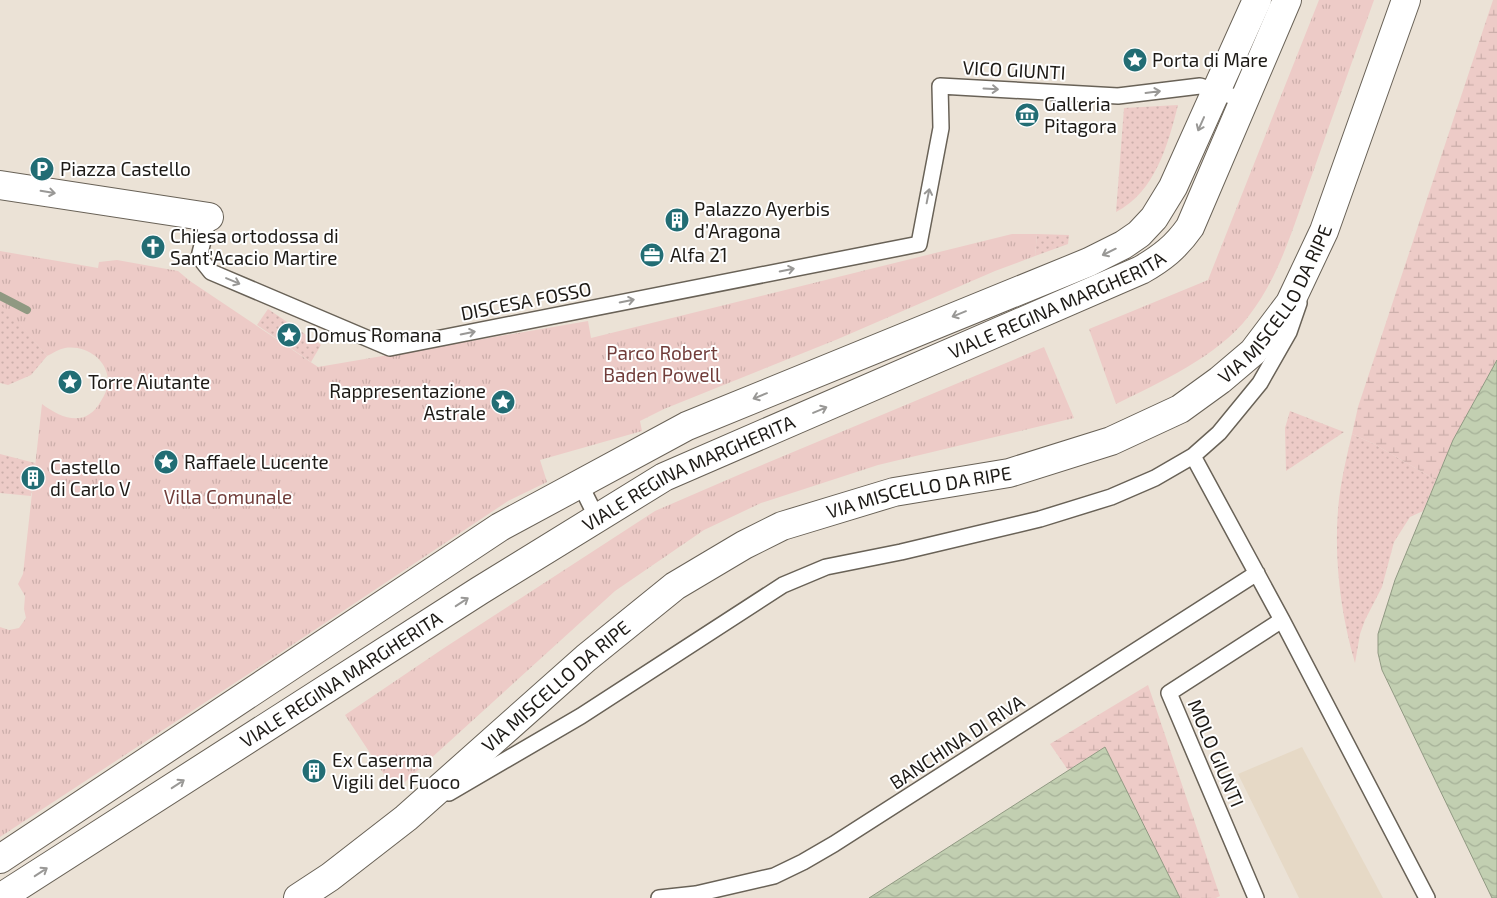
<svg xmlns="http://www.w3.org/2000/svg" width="1497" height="898" viewBox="0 0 1497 898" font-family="'Exo 2',sans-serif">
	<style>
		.built { fill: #e6d9c6 }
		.grass { fill: url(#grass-dots) }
		.wetland { fill: url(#wetland-marsh) }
		.park { fill: url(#park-tufts) }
		.water { fill: url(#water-waves); stroke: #909982 }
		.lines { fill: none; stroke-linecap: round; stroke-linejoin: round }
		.stream { stroke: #909982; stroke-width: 8 }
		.lane-casing { stroke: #696257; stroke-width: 18 }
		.street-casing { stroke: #696257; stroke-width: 30 }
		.lane { stroke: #fff; stroke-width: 15 }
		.street { stroke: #fff; stroke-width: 28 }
		.oneway { stroke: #999896 }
		.labels { text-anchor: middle; stroke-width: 4; stroke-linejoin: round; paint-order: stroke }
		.poi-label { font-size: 19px; fill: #1d1a16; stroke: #fff; text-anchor: start }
		.street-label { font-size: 19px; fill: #1d1a16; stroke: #fff }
		.park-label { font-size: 19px; fill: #713d3a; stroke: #fff }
	</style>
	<defs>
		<pattern id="grass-dots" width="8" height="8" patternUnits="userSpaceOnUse" patternTransform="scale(1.25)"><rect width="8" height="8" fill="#edcbc7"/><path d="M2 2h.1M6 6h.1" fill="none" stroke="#cbaeaa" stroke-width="1.8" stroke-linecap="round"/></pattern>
		<pattern id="wetland-marsh" width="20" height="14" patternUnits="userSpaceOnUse" patternTransform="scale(1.25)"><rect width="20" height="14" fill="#edcbc7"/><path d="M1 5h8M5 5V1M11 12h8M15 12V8" fill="none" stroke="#cbaeaa"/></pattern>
		<pattern id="park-tufts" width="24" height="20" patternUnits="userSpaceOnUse" patternTransform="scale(1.25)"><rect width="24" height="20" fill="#edcbc7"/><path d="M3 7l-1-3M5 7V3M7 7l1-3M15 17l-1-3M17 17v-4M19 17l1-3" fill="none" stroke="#cbaeaa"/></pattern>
		<pattern id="water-waves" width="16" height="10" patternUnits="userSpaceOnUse" patternTransform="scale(1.25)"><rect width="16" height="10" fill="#c2cfb1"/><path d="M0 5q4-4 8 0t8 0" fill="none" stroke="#a6b198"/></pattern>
	</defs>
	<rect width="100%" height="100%" fill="#ebe2d6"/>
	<path class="built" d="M1302 747 1383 898H1299L1238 774Z"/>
	<path class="grass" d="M1178 105C1168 145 1155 192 1116 212L1124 108Z
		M1037 234 1069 235 1068 244 1035 256Z
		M0 306 7 308 47 356 31 375 8 385 0 383Z
		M268 309 321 345 311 362 257 325Z
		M1290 411 1344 432 1286 471 1285 428Z
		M1352 434 1374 444 1436 480 1423 511 1410 517 1394 542 1382 587 1365 620 1360 634 1355 663C1341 615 1334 561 1338 510 1340 485 1346 459 1352 434Z
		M0 454 35 463 31 496 0 493Z"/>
	<path class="wetland" d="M1493 0H1497V360L1453 440 1436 480 1374 444 1352 434 1358 407Z
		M1148 685 1220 896 1216 898H1180L1105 747 1068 770 1050 744Z"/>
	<path class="park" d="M1319 0H1374C1354 57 1333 114 1313 172 1295 221 1281 275 1248 317 1218 356 1159 383 1116 404L1089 329 1208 280Z
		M1012 234H1037L1035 256 995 271 838 339 664 409 640 421 642 431 540 460 547 482 508 501 268 661 0 837V627L9 630 19 628 26 618 24 609 25 596 18 584 23 574 42 404C62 419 86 428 101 401 105 395 109 386 108 379 106 358 85 345 65 348 59 349 53 353 47 356L7 309 0 306V251L98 268 99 262 117 260 178 271 190 281 318 367 588 321 591 338Z
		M1044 347 1074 418 878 465 761 503 704 530 615 591 395 791 345 715 444 648 655 511 743 473Z"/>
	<path class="water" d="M1497 360V898H1492L1382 670 1378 653V634L1395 580 1453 440Z
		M1105 747 1180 898H869Z"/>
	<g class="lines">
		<path class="stream" d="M0 296 27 310"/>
		<defs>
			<path id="lane" d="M209 217 199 257 211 272 390 348 919 244 941 128 940 86 1118 96 1200 86 1244 100
				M1193 456 1282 620 1427 898
				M580 484 597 518
				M449 793 581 716 783 585 826 567 901 552 1040 519 1111 497 1155 478 1193 456 1219 433 1260 383 1289 332 1299 303
				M659 898 696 894 774 876 803 862 834 844 1257 573
				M1256 898 1169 693 1282 620"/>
			<g id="street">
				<path d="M0 185 209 217"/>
				<path d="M0 859 500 527 687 426 1089 262 1123 245 1139 234 1154 218 1173 187 1257 0"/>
				<path id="s1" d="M0 898 479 591 664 477 1141 270C1162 258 1176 247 1190 227L1287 0"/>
				<path id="s2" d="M298 898 330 877 406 818 586 658 675 586 744 545 782 526 894 492 1009 473 1111 441 1180 409 1220 380 1253 352 1290 303 1324 231 1406 0"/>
			</g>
		</defs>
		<use href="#lane" class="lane-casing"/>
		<use href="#street" class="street-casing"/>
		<use href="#lane" class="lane"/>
		<use href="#street" class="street"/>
	</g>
	<defs><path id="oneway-shaft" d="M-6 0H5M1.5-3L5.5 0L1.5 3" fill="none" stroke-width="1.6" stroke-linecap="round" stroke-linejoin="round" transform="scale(1.25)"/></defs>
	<g class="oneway">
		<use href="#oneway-shaft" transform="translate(991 89) rotate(3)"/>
		<use href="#oneway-shaft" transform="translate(1153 92) rotate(-7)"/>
		<use href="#oneway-shaft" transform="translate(1201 124) rotate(114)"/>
		<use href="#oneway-shaft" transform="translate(48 192) rotate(9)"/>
		<use href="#oneway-shaft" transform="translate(928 196) rotate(-79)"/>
		<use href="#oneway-shaft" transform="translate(1109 252) rotate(154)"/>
		<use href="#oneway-shaft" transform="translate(787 270) rotate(-11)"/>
		<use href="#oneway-shaft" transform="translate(233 281) rotate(23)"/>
		<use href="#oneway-shaft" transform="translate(627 301) rotate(-11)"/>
		<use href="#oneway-shaft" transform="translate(959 314) rotate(158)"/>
		<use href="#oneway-shaft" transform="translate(468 333) rotate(-11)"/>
		<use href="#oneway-shaft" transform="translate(760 396) rotate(158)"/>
		<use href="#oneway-shaft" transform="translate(820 410) rotate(-23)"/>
		<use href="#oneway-shaft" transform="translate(462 602) rotate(-33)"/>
		<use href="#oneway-shaft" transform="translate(178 784) rotate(-33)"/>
		<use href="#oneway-shaft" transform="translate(41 872) rotate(-33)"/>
	</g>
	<defs>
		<symbol id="sight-disc" viewBox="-11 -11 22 22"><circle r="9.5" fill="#226d74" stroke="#fff"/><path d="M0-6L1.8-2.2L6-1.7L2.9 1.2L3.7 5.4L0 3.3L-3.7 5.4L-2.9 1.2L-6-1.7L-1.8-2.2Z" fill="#fff"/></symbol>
		<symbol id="museum-disc" viewBox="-11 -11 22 22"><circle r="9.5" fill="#226d74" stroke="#fff"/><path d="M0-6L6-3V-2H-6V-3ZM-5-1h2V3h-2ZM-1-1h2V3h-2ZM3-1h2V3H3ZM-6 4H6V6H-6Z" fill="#fff"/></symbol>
		<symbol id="parking-disc" viewBox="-11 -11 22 22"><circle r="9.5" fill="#226d74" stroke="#fff"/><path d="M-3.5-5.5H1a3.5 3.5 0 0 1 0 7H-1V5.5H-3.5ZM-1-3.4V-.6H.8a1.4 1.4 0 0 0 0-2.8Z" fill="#fff"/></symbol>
		<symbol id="building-disc" viewBox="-11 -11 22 22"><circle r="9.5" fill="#226d74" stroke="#fff"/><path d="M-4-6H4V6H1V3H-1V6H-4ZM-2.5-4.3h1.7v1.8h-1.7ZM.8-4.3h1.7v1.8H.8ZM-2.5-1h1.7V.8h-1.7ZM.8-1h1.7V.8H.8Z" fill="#fff"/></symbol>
		<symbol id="church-disc" viewBox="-11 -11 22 22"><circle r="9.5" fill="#226d74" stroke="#fff"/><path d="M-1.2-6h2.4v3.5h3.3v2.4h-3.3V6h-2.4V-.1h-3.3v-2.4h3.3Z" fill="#fff"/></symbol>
		<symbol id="office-disc" viewBox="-11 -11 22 22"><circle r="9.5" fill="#226d74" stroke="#fff"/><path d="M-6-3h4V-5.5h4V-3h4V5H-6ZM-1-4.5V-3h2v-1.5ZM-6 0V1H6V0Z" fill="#fff"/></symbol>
	</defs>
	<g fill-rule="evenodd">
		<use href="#sight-disc" x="1121" y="46" width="28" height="28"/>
		<use href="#museum-disc" x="1013" y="101" width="28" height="28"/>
		<use href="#parking-disc" x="28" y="155" width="28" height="28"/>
		<use href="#building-disc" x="663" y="206" width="28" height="28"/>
		<use href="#church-disc" x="139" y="233" width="28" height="28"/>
		<use href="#office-disc" x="638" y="241" width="28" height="28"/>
		<use href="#sight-disc" x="275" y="321" width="28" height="28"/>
		<use href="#sight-disc" x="56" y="368" width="28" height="28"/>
		<use href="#sight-disc" x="489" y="388" width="28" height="28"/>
		<use href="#sight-disc" x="152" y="448" width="28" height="28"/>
		<use href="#building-disc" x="19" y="464" width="28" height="28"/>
		<use href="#building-disc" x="300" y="757" width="28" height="28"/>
	</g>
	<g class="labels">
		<g class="poi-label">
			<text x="1152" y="67">Porta di Mare</text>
			<text x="1044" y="111">Galleria<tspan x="1044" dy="22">Pitagora</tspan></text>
			<text x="60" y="176">Piazza Castello</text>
			<text x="694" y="216">Palazzo Ayerbis<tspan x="694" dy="22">d’Aragona</tspan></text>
			<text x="170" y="243">Chiesa ortodossa di<tspan x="170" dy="22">Sant'Acacio Martire</tspan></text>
			<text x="670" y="262">Alfa 21</text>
			<text x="306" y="342">Domus Romana</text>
			<text x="88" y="389">Torre Aiutante</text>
			<text x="486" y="398" text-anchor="end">Rappresentazione<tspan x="486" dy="22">Astrale</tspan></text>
			<text x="184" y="469">Raffaele Lucente</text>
			<text x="50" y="474">Castello<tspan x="50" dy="22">di Carlo V</tspan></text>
			<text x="332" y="767">Ex Caserma<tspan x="332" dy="22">Vigili del Fuoco</tspan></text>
		</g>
		<g class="street-label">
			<text transform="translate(1014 70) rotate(3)" y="7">VICO GIUNTI</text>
			<text transform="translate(526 301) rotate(-11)" y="7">DISCESA FOSSO</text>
			<text dy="7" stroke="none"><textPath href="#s2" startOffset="1174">VIA MISCELLO DA RIPE</textPath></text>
			<text dy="7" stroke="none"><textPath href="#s1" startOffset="1215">VIALE REGINA MARGHERITA</textPath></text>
			<text dy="7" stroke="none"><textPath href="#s1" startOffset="810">VIALE REGINA MARGHERITA</textPath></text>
			<text dy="7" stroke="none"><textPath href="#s2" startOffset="754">VIA MISCELLO DA RIPE</textPath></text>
			<text dy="7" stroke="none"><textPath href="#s1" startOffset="405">VIALE REGINA MARGHERITA</textPath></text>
			<text dy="7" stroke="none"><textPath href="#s2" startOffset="334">VIA MISCELLO DA RIPE</textPath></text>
			<text transform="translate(957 742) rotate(-33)" y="7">BANCHINA DI RIVA</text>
			<text transform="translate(1216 753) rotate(67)" y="7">MOLO GIUNTI</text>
		</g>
		<g class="park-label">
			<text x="662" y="360">Parco Robert<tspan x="662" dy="22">Baden Powell</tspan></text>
			<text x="228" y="504">Villa Comunale</text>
		</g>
	</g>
</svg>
